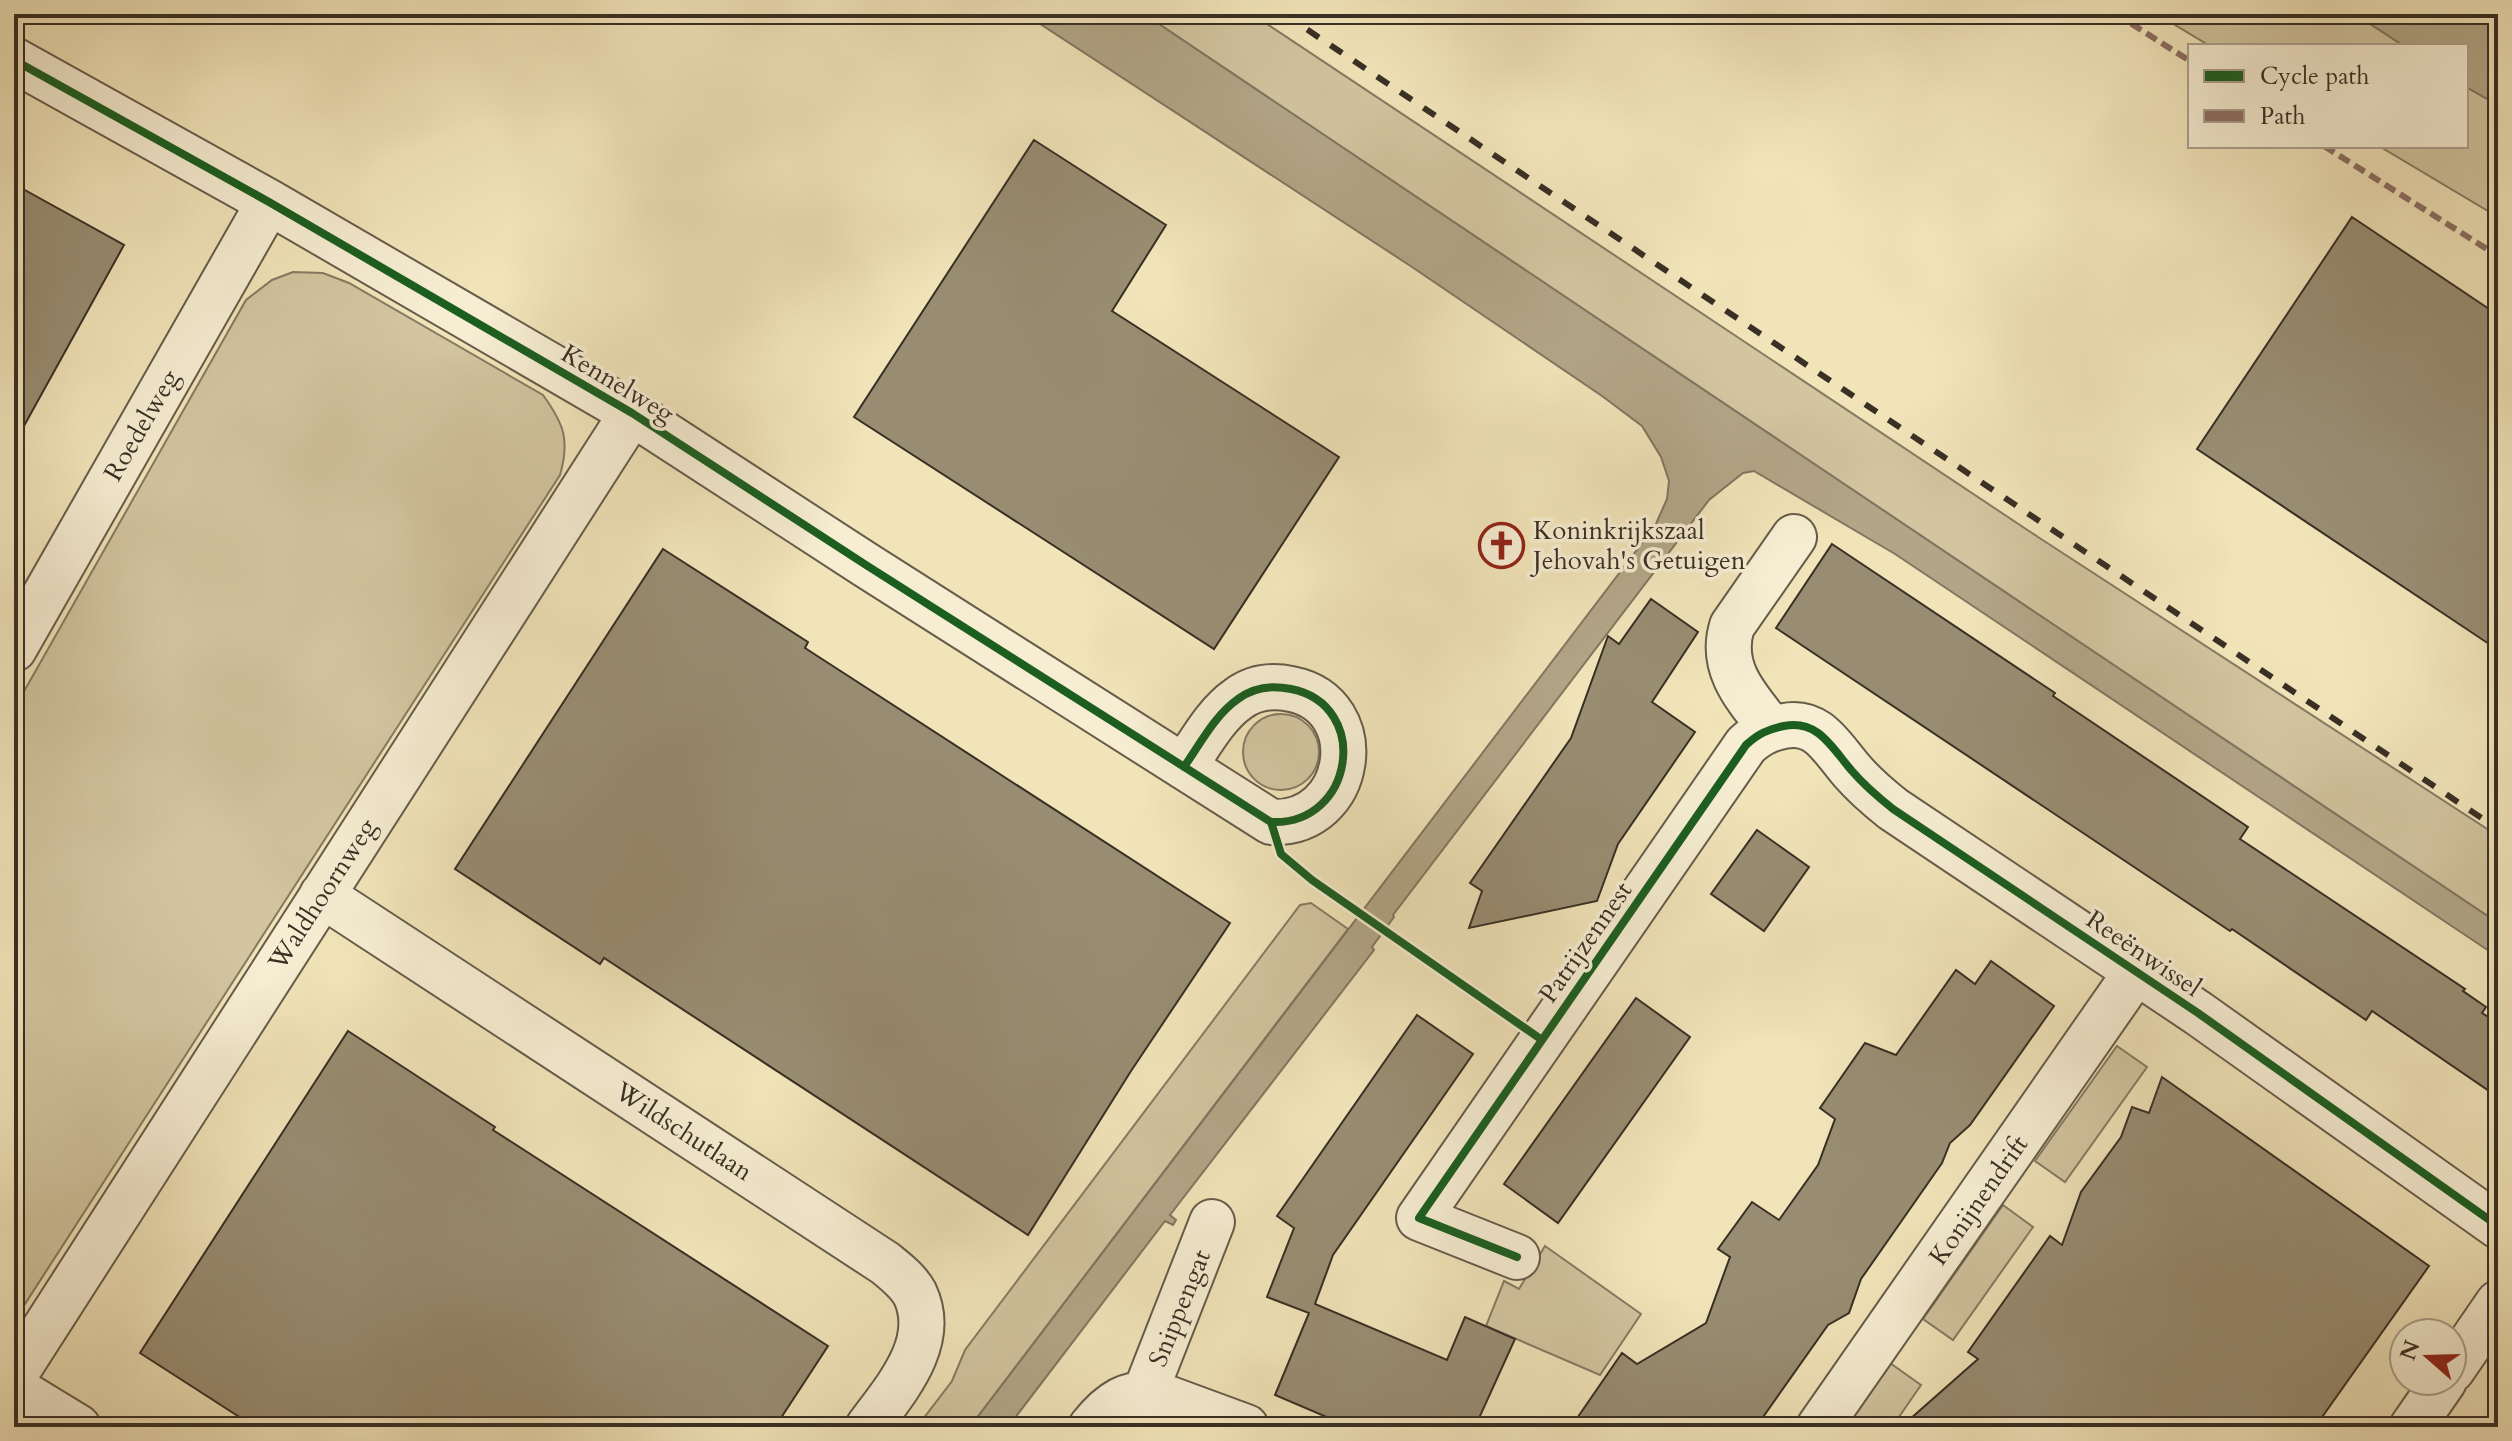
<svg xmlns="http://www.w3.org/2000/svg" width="2512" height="1441" viewBox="0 0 2512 1441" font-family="Cardo,serif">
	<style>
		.green { fill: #d2c5a0; stroke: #857a62; stroke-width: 2 }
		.water { fill: #b2a687; stroke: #817660; stroke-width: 2 }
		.building { fill: #988d72; stroke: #382f25; stroke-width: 2 }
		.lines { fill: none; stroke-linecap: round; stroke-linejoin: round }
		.minor-casing { stroke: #665c4a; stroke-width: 48 }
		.minor { stroke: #f6edd2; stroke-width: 44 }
		.rail { stroke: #382f25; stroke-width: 6; stroke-dasharray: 14 14; stroke-linecap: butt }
		.quiet { stroke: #8d6e63; stroke-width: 6; stroke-dasharray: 12 6; stroke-linecap: butt }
		.cycleway-casing { stroke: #f6edd2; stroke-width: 13 }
		.cycleway { stroke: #1b5e20; stroke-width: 8 }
		.labels { text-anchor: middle; stroke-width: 7; stroke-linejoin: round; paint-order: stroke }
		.street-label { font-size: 26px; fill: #382f25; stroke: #f6edd2 }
		.poi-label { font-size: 26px; fill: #382f25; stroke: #f6edd2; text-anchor: start }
	</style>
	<rect width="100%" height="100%" fill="#f1e4b9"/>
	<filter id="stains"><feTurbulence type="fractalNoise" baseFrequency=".0025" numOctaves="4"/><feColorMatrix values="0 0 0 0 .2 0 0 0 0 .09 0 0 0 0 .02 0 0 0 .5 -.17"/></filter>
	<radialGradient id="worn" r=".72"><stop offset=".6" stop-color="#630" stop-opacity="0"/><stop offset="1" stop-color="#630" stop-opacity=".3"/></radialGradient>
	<path class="green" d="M1144 14H1252L2038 537 2498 836V923Z
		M2157 14H2355L2404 46H2210Z
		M2466 87 2498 105V217L2379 146H2466Z
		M293 272 323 273 349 283 543 395C564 424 570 440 560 475L14 1321V709L246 300 272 280Z
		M1243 752a38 38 0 1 1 76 0a38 38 0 1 1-76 0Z
		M1311 903 1348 929 970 1427H917L952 1381 965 1350 1300 905Z
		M2117 1046 2147 1067 2065 1182 2035 1161Z
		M2003 1205 2033 1227 1953 1340 1923 1319Z
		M1545 1246 1641 1314 1600 1375 1486 1326 1504 1281 1519 1289Z
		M1890 1363 1921 1385 1892 1427H1845Z"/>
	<path class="water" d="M1025 14H1144L2498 923V957L1895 554 1754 471 1743 473 1709 500 1393 915 1394 917 1372 947 1374 950 1170 1215 1176 1220 1173 1225 1165 1221 1008 1427H970L1655 526 1667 499 1669 481 1661 457 1642 426 1602 396 1409 265Z
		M2355 14H2498V105L2466 87V46H2404Z"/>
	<path class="building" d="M1034 140 1166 225 1112 311 1339 457 1214 649 854 417Z
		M14 184 124 245 14 444Z
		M2352 217 2498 315V650L2197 449Z
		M1832 544 2055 693 2053 696 2248 827 2240 839 2465 989 2463 991 2486 1007 2482 1013 2498 1023V1097L2372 1011 2366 1020 2232 929 2230 931 1776 628Z
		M663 549 808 642 805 648 1230 923 1131 1071 1028 1235 604 958 600 964 455 869Z
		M1651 599 1698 632 1652 702 1695 732 1618 844 1597 901 1469 928 1482 891 1470 883 1571 738 1608 636 1619 644Z
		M1757 830 1809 867 1764 931 1711 894Z
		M1991 961 2054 1006 1970 1125 1950 1143 1942 1163 1861 1279 1849 1313 1828 1325 1756 1427H1571L1622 1353 1637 1364 1706 1323 1730 1257 1718 1249 1752 1202 1779 1220 1818 1165 1835 1119 1820 1108 1865 1043 1896 1055 1956 970 1975 984Z
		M1636 998 1690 1037 1558 1223 1504 1184Z
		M1417 1015 1473 1054 1333 1255 1315 1304 1447 1360 1465 1317 1515 1339 1475 1427H1350L1275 1395 1309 1313 1267 1297 1294 1228 1277 1216Z
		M348 1031 495 1127 493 1130 828 1346 775 1427H255L140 1353Z
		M2162 1077 2429 1266 2315 1427H1901L1978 1359 1968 1352 2050 1236 2062 1245 2081 1192 2121 1137 2132 1107 2149 1113Z"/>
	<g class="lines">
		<defs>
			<path id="minor" d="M14 60 269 202 632 413 866 565 1271 822C1354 826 1372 705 1291 689 1272 685 1254 687 1238 699 1215 715 1200 744 1184 767
				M14 649 269 202
				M1771 728C1746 697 1719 668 1732 626L1794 537
				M322 895 885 1263C896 1272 908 1281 915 1294 938 1343 895 1390 868 1427
				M1517 1257 1419 1218 1746 745C1758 734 1768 729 1784 726 1818 719 1832 748 1852 771 1864 785 1878 797 1893 809L2198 1013 2498 1226
				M2452 1370 2498 1303
				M14 1376 632 413
				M14 1388 78 1427
				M1145 1393 1212 1222
				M1091 1427C1110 1403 1128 1390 1159 1395L1246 1427
				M1819 1427 2136 972
				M2412 1427 2444 1381"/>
		</defs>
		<use href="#minor" class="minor-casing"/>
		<use href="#minor" class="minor"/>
		<path class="rail" d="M1284 14 2498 829"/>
		<path class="quiet" d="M2116 14 2190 61
			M2324 146 2498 256"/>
		<defs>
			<path id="cycleway" d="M14 60 269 202 632 413 866 565 1271 822C1354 826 1372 705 1291 689 1272 685 1254 687 1238 699 1215 715 1200 744 1184 767
				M1271 822 1281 854 1312 880 1542 1040
				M1517 1257 1419 1218 1746 745C1758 734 1768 729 1784 726 1818 719 1832 748 1852 771 1864 785 1878 797 1893 809L2198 1013 2498 1226"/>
		</defs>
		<use href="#cycleway" class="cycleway-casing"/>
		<use href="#cycleway" class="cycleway"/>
	</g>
	<defs>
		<symbol id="church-ring" viewBox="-11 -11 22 22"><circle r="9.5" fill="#f6edd2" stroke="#8f2418" stroke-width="1.5"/><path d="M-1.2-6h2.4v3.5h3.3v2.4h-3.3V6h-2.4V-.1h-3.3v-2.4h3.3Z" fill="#8f2418"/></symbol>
	</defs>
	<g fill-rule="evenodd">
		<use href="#church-ring" x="1476" y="520" width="51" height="51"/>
	</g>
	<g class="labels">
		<g class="street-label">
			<text transform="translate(618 383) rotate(31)" y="9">Kennelweg</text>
			<text transform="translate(141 425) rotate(-60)" y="9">Roedelweg</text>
			<text transform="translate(322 894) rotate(-57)" y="9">Waldhoornweg</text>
			<text transform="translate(1585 942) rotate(-55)" y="9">Patrijzennest</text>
			<text transform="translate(2144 953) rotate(34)" y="9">Reeënwissel</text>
			<text transform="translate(684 1131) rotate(33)" y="9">Wildschutlaan</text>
			<text transform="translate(1978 1200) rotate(-55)" y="9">Konijnendrift</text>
			<text transform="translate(1179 1308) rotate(-68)" y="9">Snippengat</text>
		</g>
		<g class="poi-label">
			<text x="1533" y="539">Koninkrijkszaal<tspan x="1533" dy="30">Jehovah's Getuigen</tspan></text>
		</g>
	</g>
	<rect width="2512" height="1441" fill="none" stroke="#f1e4b9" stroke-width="48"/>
	<rect x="16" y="16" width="2480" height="1409" fill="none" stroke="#382f25" stroke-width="4"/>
	<rect x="24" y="24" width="2464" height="1393" fill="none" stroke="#382f25" stroke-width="2"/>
	<rect x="2188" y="44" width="280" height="104" fill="#f6edd2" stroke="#aaa18d" stroke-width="2"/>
	<rect x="2204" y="70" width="40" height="12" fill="#1b5e20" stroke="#aaa18d" stroke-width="2"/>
	<text x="2260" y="84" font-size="24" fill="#382f25">Cycle path</text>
	<rect x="2204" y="110" width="40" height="12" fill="#8d6e63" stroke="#aaa18d" stroke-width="2"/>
	<text x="2260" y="124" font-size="24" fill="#382f25">Path</text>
	<g transform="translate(2428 1357) rotate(290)"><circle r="38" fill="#f6edd2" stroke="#aaa18d" stroke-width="2"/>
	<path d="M0-6L14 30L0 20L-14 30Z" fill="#8f2418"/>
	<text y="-12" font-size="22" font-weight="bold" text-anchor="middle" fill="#382f25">N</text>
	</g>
	<rect width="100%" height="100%" filter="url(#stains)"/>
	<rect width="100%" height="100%" fill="url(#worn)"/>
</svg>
